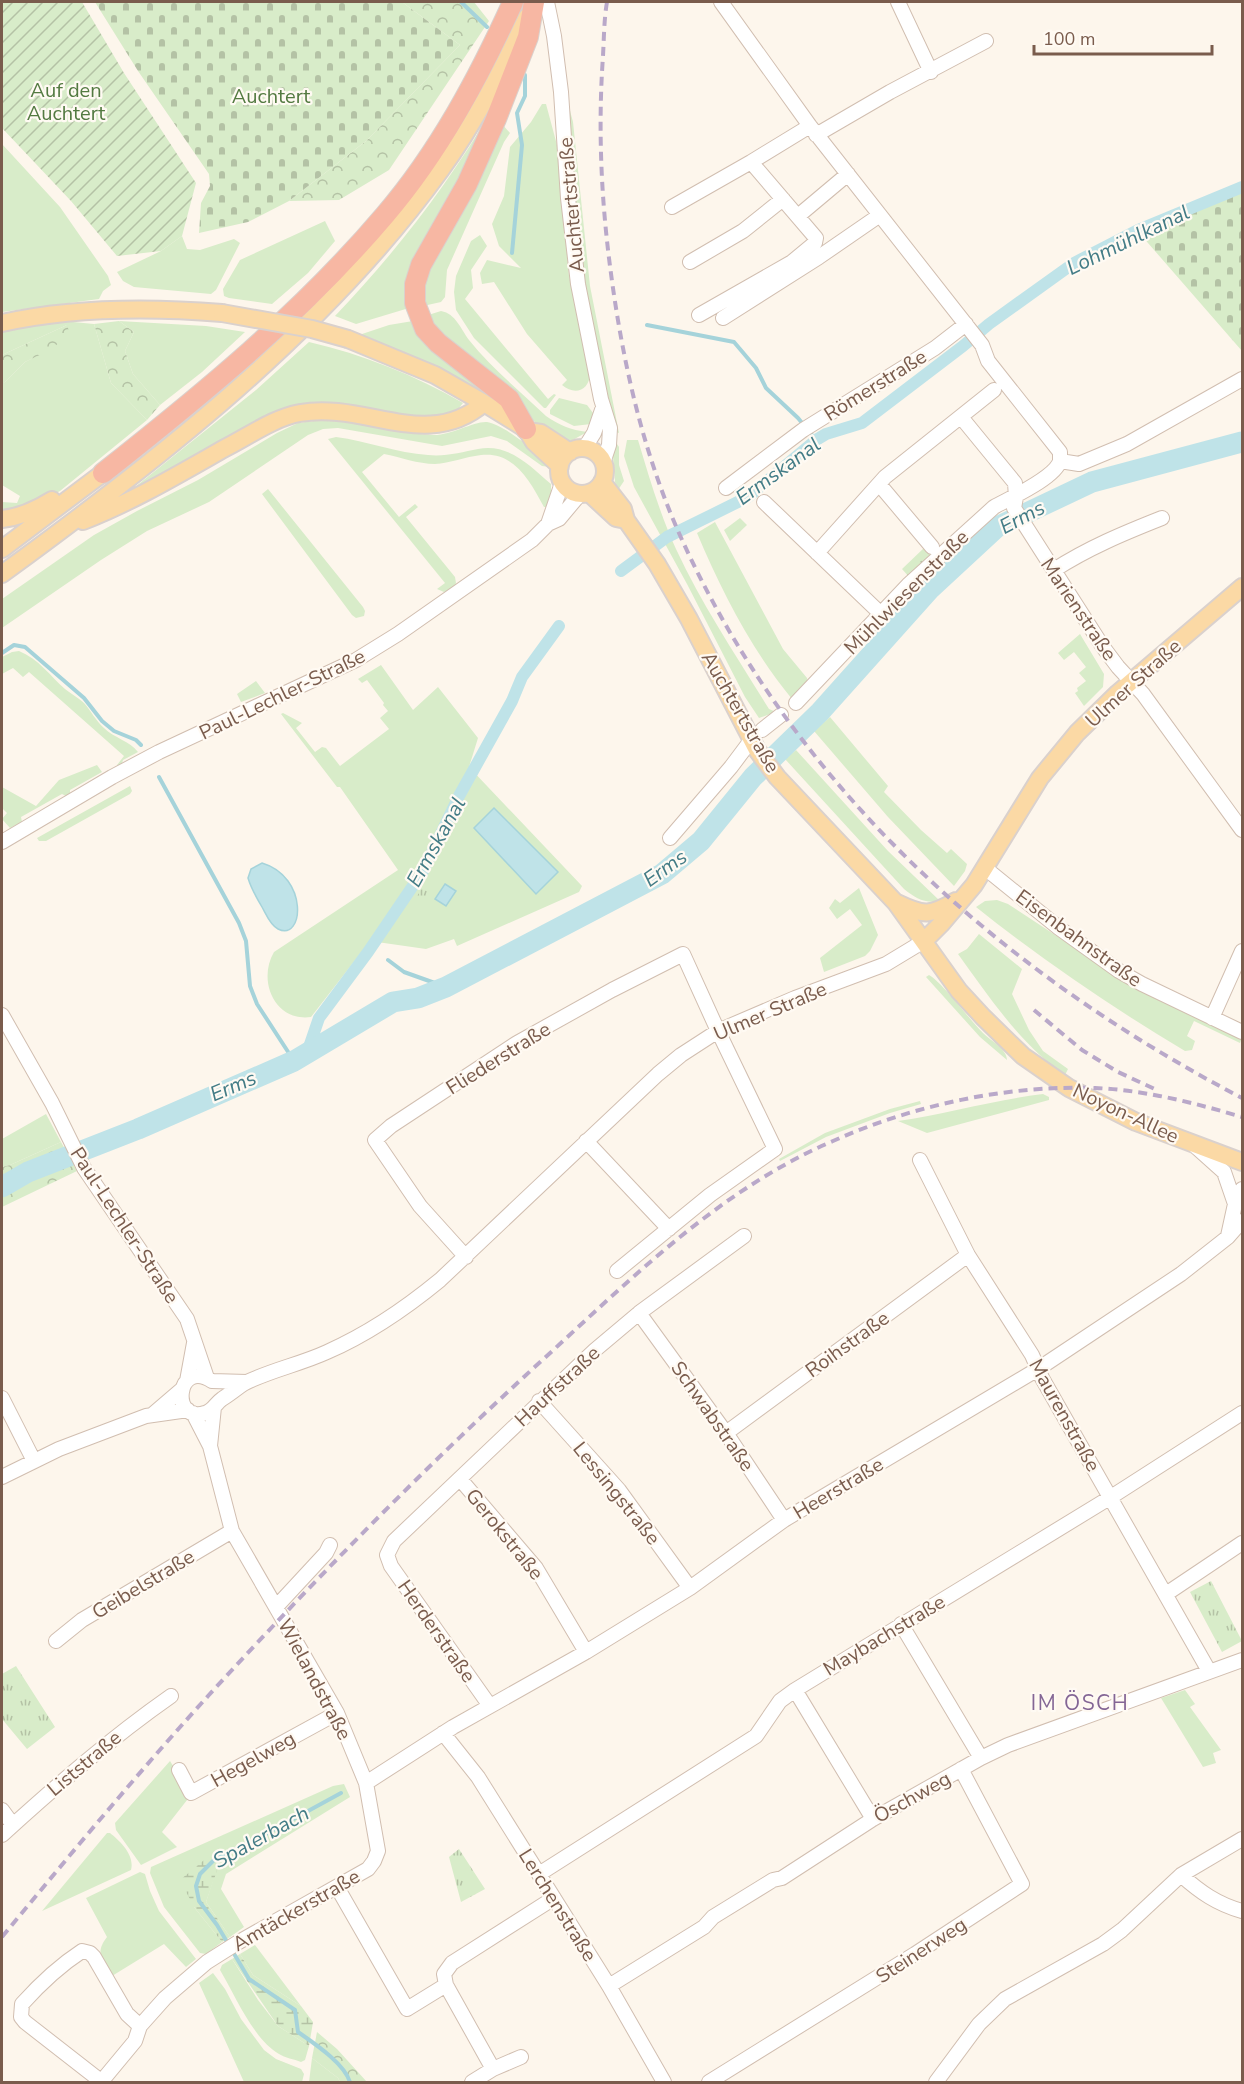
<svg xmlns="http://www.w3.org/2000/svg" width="1244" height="2084" viewBox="0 0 1244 2084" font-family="'Nunito Sans',sans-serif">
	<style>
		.grass { fill: #d8ecc9 }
		.forest { fill: url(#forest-crowns) }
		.wetland { fill: url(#wetland-marsh) }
		.cemetery { fill: url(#cemetery-stones) }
		.park { fill: url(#park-tufts) }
		.garden { fill: url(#garden-furrows) }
		.water { fill: #bfe3e8; stroke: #a5d3da; stroke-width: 1.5 }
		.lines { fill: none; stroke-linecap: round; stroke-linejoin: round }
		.stream { stroke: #a5d3da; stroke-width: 4 }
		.canal { stroke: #bfe3e8; stroke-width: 12 }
		.river { stroke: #bfe3e8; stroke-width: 21 }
		.minor-casing { stroke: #d1beb0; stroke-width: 16 }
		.major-casing { stroke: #dad1cd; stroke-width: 20 }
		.highway-casing { stroke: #dad1cd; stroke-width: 22 }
		.minor { stroke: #fff; stroke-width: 14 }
		.major { stroke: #fbd9a5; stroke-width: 16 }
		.highway { stroke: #f7b7a3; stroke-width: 20 }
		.rail { stroke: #b9a8c9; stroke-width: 4; stroke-dasharray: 9 6; stroke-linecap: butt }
		.major-bridge-casing { stroke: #dad1cd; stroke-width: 20; stroke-linecap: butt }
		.major-bridge { stroke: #fbd9a5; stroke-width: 16 }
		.labels { text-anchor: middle; stroke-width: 4.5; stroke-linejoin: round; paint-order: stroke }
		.park-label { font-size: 20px; fill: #537a41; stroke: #fffaf3 }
		.street-label { font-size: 20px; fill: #7a5c4d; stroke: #fffaf3 }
		.water-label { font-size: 21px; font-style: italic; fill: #437c86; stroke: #fffaf3 }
		.neighbourhood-label { font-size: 21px; letter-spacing: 1.5px; fill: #846695; stroke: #fffaf3 }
	</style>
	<defs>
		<pattern id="forest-crowns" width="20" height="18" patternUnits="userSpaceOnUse" patternTransform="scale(1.5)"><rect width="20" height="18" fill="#d8ecc9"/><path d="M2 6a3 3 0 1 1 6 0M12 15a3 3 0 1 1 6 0" fill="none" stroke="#b4c2a5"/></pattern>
		<pattern id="wetland-marsh" width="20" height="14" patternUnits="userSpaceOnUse" patternTransform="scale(1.5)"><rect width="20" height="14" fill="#d8ecc9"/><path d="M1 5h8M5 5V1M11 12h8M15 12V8" fill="none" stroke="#b4c2a5"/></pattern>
		<pattern id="cemetery-stones" width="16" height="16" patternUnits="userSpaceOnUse" patternTransform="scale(1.5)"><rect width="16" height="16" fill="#d8ecc9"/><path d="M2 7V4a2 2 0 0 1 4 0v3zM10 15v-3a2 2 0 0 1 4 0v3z" fill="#b4c2a5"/></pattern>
		<pattern id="park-tufts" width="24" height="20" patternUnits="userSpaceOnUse" patternTransform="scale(1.5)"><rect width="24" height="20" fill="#d8ecc9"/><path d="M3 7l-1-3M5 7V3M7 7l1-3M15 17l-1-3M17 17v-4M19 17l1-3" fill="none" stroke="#b4c2a5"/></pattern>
		<pattern id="garden-furrows" width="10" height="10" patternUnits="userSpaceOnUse" patternTransform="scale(1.5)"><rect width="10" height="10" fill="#d8ecc9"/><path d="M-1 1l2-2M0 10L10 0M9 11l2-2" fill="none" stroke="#b4c2a5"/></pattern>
	</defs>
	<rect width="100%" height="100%" fill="#fdf6ec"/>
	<path class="grass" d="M542 104H546L557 145 569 276 590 371C591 389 576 397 562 385L567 380 527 334 494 282 482 284 480 273 487 260 521 268 499 246 492 224 504 196 510 147 531 122Z
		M569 107 573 122 590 286 619 433 616 432 584 287 573 186Z
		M493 108 409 308 356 324 335 316C396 252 448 185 493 108Z
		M501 123 510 133 504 142 447 270 445 297 441 302 423 306 422 282Z
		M2 144 60 207 108 276 111 285 103 291 99 299 2 312Z
		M325 221 335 241 308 273 272 304 229 298 224 296 223 289 240 260Z
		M480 235 487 246 471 270 473 288 465 299 548 399 554 394 556 395 546 408H544L474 338 456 310 454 292 456 276 471 241Z
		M182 236 187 249 200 250 234 239 240 243 216 290 211 294 134 287 123 281 117 272 161 251Z
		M441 311C456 314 460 328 469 340 491 368 520 391 546 416 559 425 571 430 587 432L571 441 549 434 533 420 516 401 443 342 425 316Z
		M63 321 94 324 111 383 147 420 60 491 33 505 2 513V502L17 503 20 496 2 485V385L25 362 50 349 67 325 2 355V331Z
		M119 321 206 326 245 332 202 372 160 405 133 374 125 351 134 332Z
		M413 321 486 393 436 366 359 335 389 325Z
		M309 342C365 355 414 375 463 403L454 414 437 419 323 405 137 489 135 487 256 390Z
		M559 398 587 405 593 413 591 424 574 426 550 414V410Z
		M321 420C359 420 396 434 434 435 452 435 474 421 487 422 503 424 541 454 550 467L542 466 507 441 491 436 442 446 338 428 323 429 308 435 209 502 147 531 101 560 2 628V599L94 535 137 511 198 480 277 433 298 423Z
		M336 437C367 441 397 453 428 455 445 457 462 452 478 449 509 443 530 466 551 484V502L548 507H544C530 481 514 451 481 455 465 457 450 463 435 464 418 464 400 457 384 454L362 472 399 517 415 504 418 507 406 517 455 577 456 583 454 588 444 592 437 589 445 583 328 439Z
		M627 440H638C649 477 660 514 676 549 702 605 737 657 769 709L776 712 759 718 745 697 687 584 634 487 624 456Z
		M615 441 619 447V465L624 481 616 493 613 457Z
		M268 489 363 607 365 611 364 616 356 618 352 615 262 494Z
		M715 522 783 649 807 678 808 683 792 699C751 649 722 592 697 533Z
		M1080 634 1104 674 1103 687 1084 706 1075 693 1078 691 1077 688 1086 681 1079 673 1086 667 1074 652 1064 660 1058 653Z
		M19 651C39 659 50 676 65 689 71 694 79 698 84 703 91 711 96 721 104 728 114 738 130 741 138 752L123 760 121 767 117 765 124 756 29 672 23 677 13 668 2 674V657L12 652Z
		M381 665 413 710 438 687 478 738 469 767 582 886 579 892 457 946 454 939 426 949 370 941 311 1017C275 1022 257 981 274 952L398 870 340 787H337L281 714 283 713 302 723 296 728 315 752 322 747 326 748 340 766 389 729 380 718 388 711 383 705 384 703 367 680 362 683 358 679Z
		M256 681 265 693 241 702 237 694Z
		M830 717 888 786 884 792 921 830 947 853 951 849 967 864 965 871 954 886 888 817 814 731Z
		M796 750 888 851 940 901C925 904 915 898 904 889L785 759Z
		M97 765 102 772 70 790V794L66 796 62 794 21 817 22 822 10 828 2 819 7 813 2 808V787L36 806 59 780Z
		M130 786 132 791 130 794 46 841H39L37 838Z
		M859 888 878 935 870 951 865 956 824 972 820 958 862 925 850 909 837 919 829 908 835 899 840 903Z
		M997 900 1008 904 1139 990 1242 1037 1240 1043 1194 1021 1187 1036 1195 1041 1192 1050 1185 1051C1113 1008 1042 960 976 907L985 901Z
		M979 934 1022 969 1012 994 1029 1030 1043 1051 1068 1069 1065 1075C1021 1045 989 997 958 954L967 949Z
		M929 975C943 983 969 1019 983 1033 990 1040 1007 1049 1007 1060L980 1037 926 977Z
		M1043 1094 1049 1097V1100L927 1133 898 1121C946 1114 994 1100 1043 1094Z
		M920 1101 921 1104 890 1113 826 1137 780 1161 779 1159 825 1133 890 1109Z
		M46 1114 61 1142 10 1165 2 1167V1139Z
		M1185 1690 1195 1704 1190 1707 1221 1750 1213 1753 1216 1763 1203 1767 1161 1698Z
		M170 1761 191 1795 162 1832 177 1847 141 1865 116 1830 115 1823Z
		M344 1784 350 1797 226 1874 221 1889 244 1927 230 1937 206 1902 219 1862 194 1907 222 1942 206 1954 200 1953 164 1907 150 1873 151 1867 333 1786Z
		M107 1833H110C120 1841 135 1855 131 1870L42 1911Z
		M140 1872 145 1874 150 1891 159 1911 196 1959 186 1967 164 1944 112 1976C103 1960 94 1954 107 1937L86 1898Z
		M255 1945 301 2006 253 1975 240 1954Z
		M232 1959 258 2000 278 2026 309 2046 305 2060 301 2062C294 2059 285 2058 279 2054 253 2039 235 1995 220 1970L222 1965Z
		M213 1973 225 1989 241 2019 264 2050 276 2059 301 2069 304 2074 302 2082H244L199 1983Z
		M312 2058 338 2078 340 2082H309Z"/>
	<path class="forest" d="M402 2H474L489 21 389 170 339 200 289 201 366 141 460 45Z
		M119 321 134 332 125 351 133 374 160 405 147 420 111 383 94 324Z
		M67 325 70 334 50 350 25 362 2 385V355Z
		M61 1142 77 1171 2 1207V1167L10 1165Z
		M317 2032 337 2049 367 2082H340L338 2078 312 2058Z"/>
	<path class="wetland" d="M209 1856 220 1862 206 1902 230 1937 222 1942 194 1907 180 1880Z
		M240 1954 253 1975 301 2006 313 2022 309 2046 278 2026 232 1959Z"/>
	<path class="cemetery" d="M95 2H402L460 45 366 141 289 201 248 222 199 233 201 203 210 186 209 174 138 71Z
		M1242 192V351L1141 235Z"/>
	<path class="park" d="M740 518 747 525 730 541 724 530Z
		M925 547 933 556 910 578 902 569Z
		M424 885 432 890 416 914 409 909Z
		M1211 1581 1242 1641 1222 1652 1190 1592Z
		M16 1666 55 1727 27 1749 2 1719V1674Z
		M459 1849 485 1889 461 1902 449 1857Z"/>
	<path class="garden" d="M2 2H82L124 73 196 183 182 236 161 251 117 256 71 201 2 128Z"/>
	<path class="water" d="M494 808 558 872 536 894 474 828Z
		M262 863C309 877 304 942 278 929 270 925 266 914 262 907 256 897 251 888 248 878L251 869Z
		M445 884 456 891 446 906 435 899Z"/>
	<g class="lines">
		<path class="stream" d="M461 2 487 27
			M512 253 522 145 517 113 525 96V75
			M647 325 734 342 756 368 766 388 798 418 816 440
			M2 653 14 645 25 647 84 698 102 721 114 731 136 740 141 745
			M159 777 239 923 246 941 250 986 257 1004 294 1061
			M388 960 404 972 446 987
			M341 1793 255 1840 216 1858 200 1874 196 1886 199 1901 217 1925 249 1979 295 2010 298 2032C315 2044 344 2063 350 2082"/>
		<path class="canal" d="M621 571 667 537 748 497 816 440 826 434 862 423 963 346 989 324 1074 263 1138 230 1242 187
			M307 1053 319 1018 368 952 423 871 459 796 512 701 522 677 559 626"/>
		<path class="river" d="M2 1187 28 1172 138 1129 294 1061 393 1002 418 998 446 987 662 874 701 841 753 777 820 712 930 589 997 527 1092 482 1242 442"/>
		<defs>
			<path id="minor" d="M547 2 554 36 561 92 568 198 578 284 601 399 610 428 609 445 603 463
				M721 2 810 126 982 345 988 361 1060 452V461
				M898 2 931 72
				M816 135 890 92 986 41
				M672 207 751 162 810 126
				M798 216 848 174
				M690 262 743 231 783 199
				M699 315 792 262 815 243 816 238 751 162
				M723 318 819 257 880 215
				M961 417 1015 483 1016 497 1014 508 1103 647 1118 667 1143 694 1242 830
				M584 449 594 433 603 407
				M879 484 932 547
				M726 488 803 430 935 348 966 324
				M764 502 880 613
				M548 524 562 483
				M817 553 885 477 994 390
				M1054 570C1088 548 1124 533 1162 518
				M796 703 908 585 994 507C1010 498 1055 478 1060 461L1079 464 1127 444 1242 379
				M762 730 781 715
				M670 838 731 767 752 739
				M2 842 112 777 159 752 356 660 398 634 532 540 548 524 559 519 580 494
				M985 868 1059 928 1119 971 1142 984 1242 1032
				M2 1015 52 1103 84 1168 187 1319 207 1378
				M1212 1018 1242 951
				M586 1141 669 1229
				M1195 1146 1224 1172 1235 1204
				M920 1160 968 1255 1032 1355 1042 1378 1209 1671
				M1228 1236 1235 1204 1242 1189
				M466 1257 420 1206 375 1140 391 1126 517 1043 612 990 683 954 718 1031 775 1149 710 1195 617 1271
				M639 1313 726 1433 784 1520
				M187 1381 194 1343
				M247 1382 212 1381C176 1358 170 1424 205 1413 213 1411 216 1403 222 1399 230 1394 237 1388 245 1383 271 1370 301 1364 327 1352 368 1334 406 1308 440 1280L658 1074 681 1055 718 1031 795 998 886 964 924 941
				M2 1398 34 1461
				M539 1401 619 1490 690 1588
				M153 1414 181 1390
				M726 1433 968 1255
				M210 1446 214 1407
				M2 1477 59 1449 146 1416 188 1410
				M460 1479 536 1568 586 1652
				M1166 1594 1242 1543
				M276 1607 326 1553 330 1545
				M901 1624 981 1758
				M56 1641 82 1620 232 1531
				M795 1690 873 1819
				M490 1706 391 1566 387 1555 394 1541 595 1350 639 1313 744 1236
				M443 1733 478 1777 609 1986 664 2082
				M179 1770 191 1793 337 1713
				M366 1783 453 1727 586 1652 690 1588 784 1520 1038 1369 1181 1274 1228 1237 1242 1221
				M2 1810 13 1825
				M2 1835C56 1786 111 1738 171 1696
				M539 1874 756 1736 780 1701 795 1690 1111 1497 1242 1413
				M1181 1875C1200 1892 1217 1904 1242 1911
				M337 1887 407 2009 446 1985
				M609 1986 704 1927 713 1917 773 1880 782 1878 873 1819 981 1758 1008 1745 1242 1660
				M493 2069 446 1985 444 1974 452 1963 554 1898
				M101 2082 135 2041 140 2026 165 1998 207 1962 237 1943 368 1869 374 1861 378 1851 366 1783 337 1713 232 1531 210 1446 193 1413
				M102 2082 25 2022 21 2017 22 2004C40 1984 59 1966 82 1951L90 1953 94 1957 127 2014 140 2026
				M472 2082 493 2069 521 2057
				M709 2082 915 1954 1022 1884 961 1769
				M936 2082 979 2024 1005 1999 1103 1944 1122 1930 1181 1875 1242 1839"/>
			<path id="major" d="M2 323C74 307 148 307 222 313
				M348 339 435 375 484 403 526 429 534 442 560 466
				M528 431 541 433 570 452
				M559 471a23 23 0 1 1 46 0a23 23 0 1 1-46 0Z
				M602 482 623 509 626 520 657 564 689 619 757 750 777 777 896 903 959 991 983 1017 1023 1056 1069 1088 1136 1122 1242 1162
				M589 493 616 518 626 520
				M2 519C21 517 36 510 52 500
				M83 521C132 502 179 474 225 448 249 436 273 418 300 413 365 401 427 452 484 403
				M2 549 103 473
				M2 574C160 459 325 330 440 171 475 123 502 70 527 17
				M897 903C924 916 930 916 956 901
				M924 941 941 924 974 885 1040 778 1077 733 1118 693 1242 587"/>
			<path id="highway" d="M526 429 509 399 438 343 425 329 415 303V284L421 265 467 184 496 119 528 37 534 2
				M103 473C203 394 302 313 385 215 439 152 479 77 513 2"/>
		</defs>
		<use href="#minor" class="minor-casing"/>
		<use href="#major" class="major-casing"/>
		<use href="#highway" class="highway-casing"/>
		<use href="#minor" class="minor"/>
		<use href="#major" class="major"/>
		<use href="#highway" class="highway"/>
		<path class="rail" d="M607 2C604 19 604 38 603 56 598 126 601 197 610 266 622 360 643 455 683 542 797 791 1003 973 1242 1098
			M1034 1010 1082 1050 1118 1072 1159 1091
			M2 1937C69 1856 137 1774 208 1696 317 1577 430 1462 549 1354 636 1274 723 1188 833 1141 914 1105 1006 1085 1095 1088 1145 1090 1195 1103 1242 1117"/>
		<defs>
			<path id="major-bridge" d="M222 313 312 329 348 339"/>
		</defs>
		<use href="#major-bridge" class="major-bridge-casing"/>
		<use href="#major-bridge" class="major-bridge"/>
	</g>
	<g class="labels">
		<g class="park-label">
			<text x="66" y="97">Auf den<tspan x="66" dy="23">Auchtert</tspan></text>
			<text x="271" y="103">Auchtert</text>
		</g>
		<g class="street-label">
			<text transform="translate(571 205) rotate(-95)" y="7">Auchtertstraße</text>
			<text transform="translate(875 385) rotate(-32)" y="7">Römerstraße</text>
			<text transform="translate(906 592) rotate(-45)" y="7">Mühlwiesenstraße</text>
			<text transform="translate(1079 609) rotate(56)" y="7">Marienstraße</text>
			<text transform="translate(1133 683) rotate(-42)" y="7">Ulmer Straße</text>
			<text transform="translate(282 694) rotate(-26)" y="7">Paul-Lechler-Straße</text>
			<text transform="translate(741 712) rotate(60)" y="7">Auchtertstraße</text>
			<text transform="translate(1079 938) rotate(36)" y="7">Eisenbahnstraße</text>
			<text transform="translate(770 1011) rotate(-23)" y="7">Ulmer Straße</text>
			<text transform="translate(498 1058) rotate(-32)" y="7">Fliederstraße</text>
			<text transform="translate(1126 1113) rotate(25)" y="7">Noyon-Allee</text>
			<text transform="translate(125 1225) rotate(57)" y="7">Paul-Lechler-Straße</text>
			<text transform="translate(847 1344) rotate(-36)" y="7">Roihstraße</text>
			<text transform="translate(557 1386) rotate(-43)" y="7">Hauffstraße</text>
			<text transform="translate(1065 1415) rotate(61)" y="7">Maurenstraße</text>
			<text transform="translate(713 1416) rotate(55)" y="7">Schwabstraße</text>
			<text transform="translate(838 1488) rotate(-31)" y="7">Heerstraße</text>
			<text transform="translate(617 1493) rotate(51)" y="7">Lessingstraße</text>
			<text transform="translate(505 1534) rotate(51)" y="7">Gerokstraße</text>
			<text transform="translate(143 1584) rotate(-31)" y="7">Geibelstraße</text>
			<text transform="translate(437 1631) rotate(55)" y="7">Herderstraße</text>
			<text transform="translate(884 1635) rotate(-31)" y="7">Maybachstraße</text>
			<text transform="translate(315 1679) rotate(62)" y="7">Wielandstraße</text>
			<text transform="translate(253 1759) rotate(-29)" y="7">Hegelweg</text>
			<text transform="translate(84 1763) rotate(-40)" y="7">Liststraße</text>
			<text transform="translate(912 1797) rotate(-29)" y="7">Öschweg</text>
			<text transform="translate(558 1905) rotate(58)" y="7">Lerchenstraße</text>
			<text transform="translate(296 1910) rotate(-30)" y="7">Amtäckerstraße</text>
			<text transform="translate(921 1950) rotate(-33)" y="7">Steinerweg</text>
		</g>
		<g class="water-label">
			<text transform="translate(1128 240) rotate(-26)" y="7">Lohmühlkanal</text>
			<text transform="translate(778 471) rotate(-36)" y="7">Ermskanal</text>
			<text transform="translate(1022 517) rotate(-28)" y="7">Erms</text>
			<text transform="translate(436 842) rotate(-61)" y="7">Ermskanal</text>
			<text transform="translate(665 868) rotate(-35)" y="7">Erms</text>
			<text transform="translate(233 1086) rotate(-23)" y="7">Erms</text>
			<text transform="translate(261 1837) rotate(-29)" y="7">Spalerbach</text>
		</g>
		<g class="neighbourhood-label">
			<text x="1080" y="1710">IM ÖSCH</text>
		</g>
	</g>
	<rect width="1244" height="2084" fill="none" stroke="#7a5c4d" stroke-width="6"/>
	<path d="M1034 45v9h178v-9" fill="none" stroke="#7a5c4d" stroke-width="3"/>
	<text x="1043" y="45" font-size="18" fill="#7a5c4d" stroke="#fffaf3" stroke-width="4.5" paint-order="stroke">100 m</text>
</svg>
